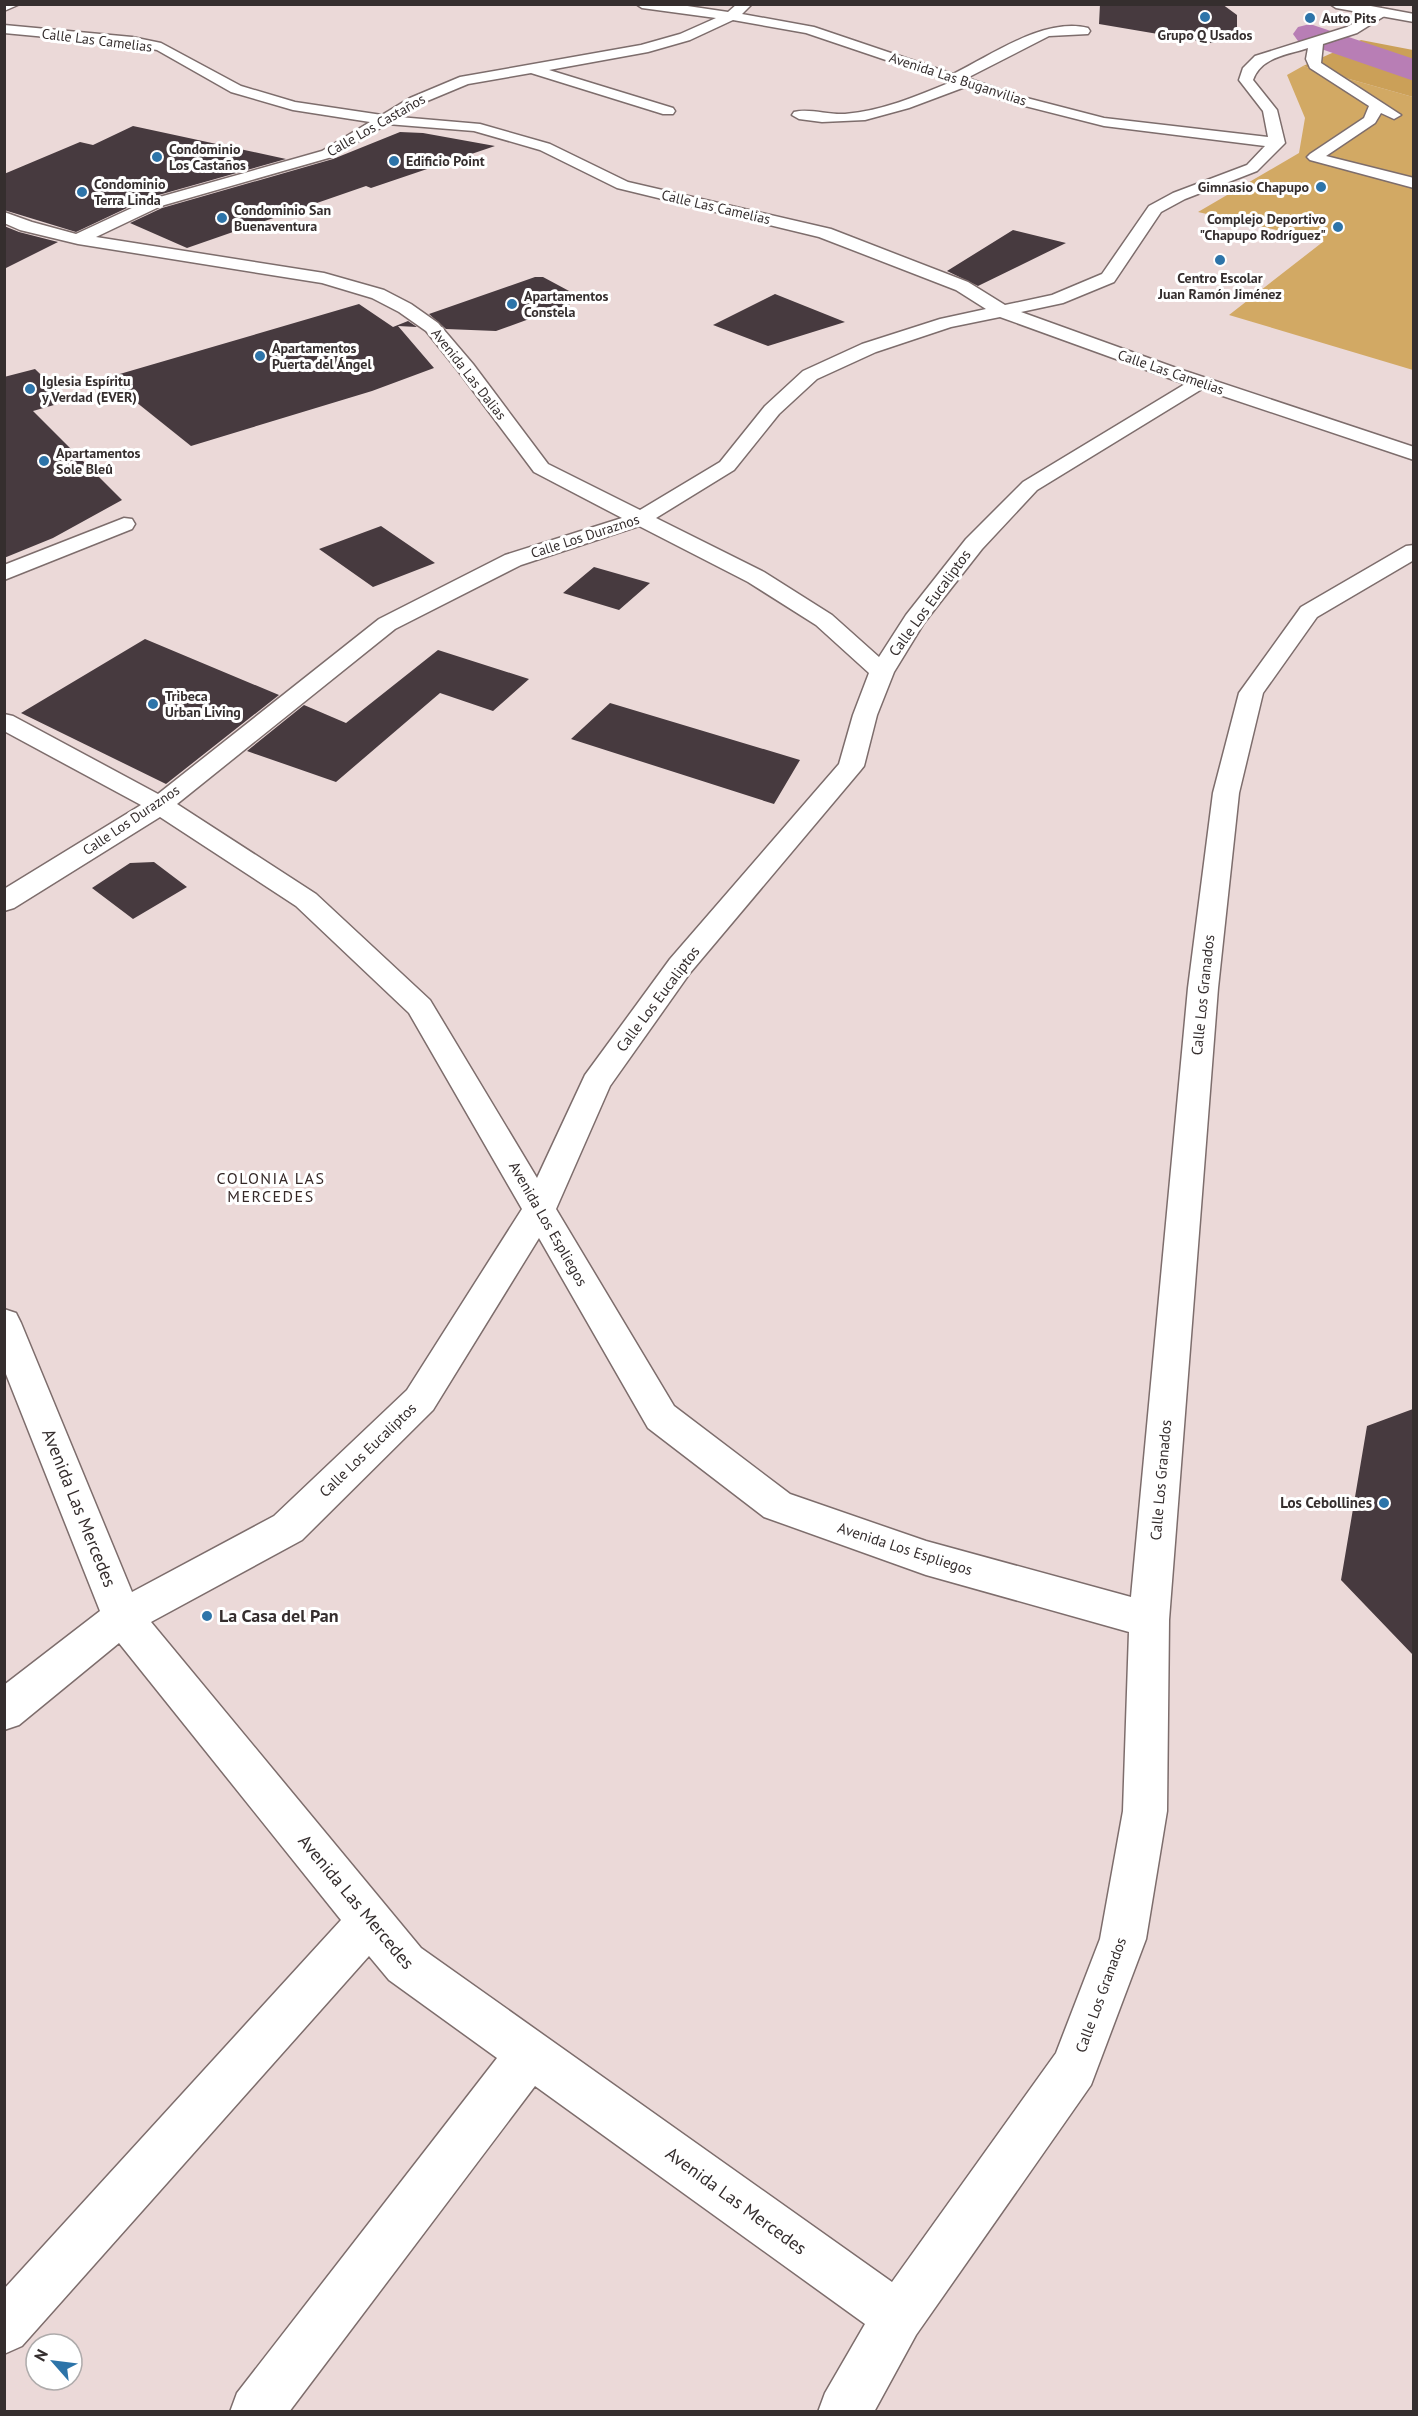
<svg xmlns="http://www.w3.org/2000/svg" width="1418" height="2416" viewBox="0 0 1418 2416" font-family="'PT Sans',sans-serif">
	<style>
		.green { fill: #d2a964 }
		.forest { fill: #cba058 }
		.lines { fill: none; stroke-linecap: round; stroke-linejoin: round }
		.river { fill: #b87eb5; fill-rule: evenodd }
		.building { fill: #473a3f }
		.minor-casing { stroke: #7d6d6c; stroke-width: 3 }
		.major-casing { stroke: #7d6d6c; stroke-width: 3 }
		.minor { fill: #fff; fill-rule: evenodd }
		.major { fill: #fff; fill-rule: evenodd }
		.poi-dot { fill: #2d74a9; stroke: #fff; stroke-width: 2 }
		.labels { text-anchor: middle; stroke-width: 6; stroke-linejoin: round; paint-order: stroke }
		.far-poi-label { font-size: 14px; font-weight: bold; fill: #352e2e; stroke: #fff; text-anchor: start }
		.far-street-label { font-size: 14px; fill: #352e2e; stroke: #fff }
		.street-label { font-size: 15px; fill: #352e2e; stroke: #fff }
		.poi-label { font-size: 15px; font-weight: bold; fill: #352e2e; stroke: #fff; text-anchor: end }
		.neighbourhood-label { font-size: 16px; letter-spacing: 1.5px; fill: #352827; stroke: #fff }
		.near-street-label { font-size: 18px; fill: #352e2e; stroke: #fff }
		.near-poi-label { font-size: 18px; font-weight: bold; fill: #352e2e; stroke: #fff; text-anchor: start }
	</style>
	<rect width="100%" height="100%" fill="#ebd9d8"/>
	<path class="green" d="M1303 66 1413 97V370L1229 315 1324 241 1198 212 1299 153 1305 118 1287 75Z"/>
	<path class="forest" d="M1361 40 1413 50V97L1303 66Z"/>
	<g class="lines">
		<path class="river" d="M1310 24 1414 59V81L1298 41 1293 34 1298 27Z"/>
	</g>
	<path class="building" d="M1100 4H1222L1237 15V38L1211 43 1099 24Z
		M133 126 286 159 148 198 76 232 4 210V174L80 142 93 145Z
		M400 132 423 133 495 146 371 188 366 186 187 248 130 223 162 208 333 159Z
		M4 226 19 232 58 242 4 269Z
		M1013 230 1066 243 978 286 947 271Z
		M535 277H543L584 299 496 331 446 329 429 314Z
		M775 294 845 322 768 346 713 325Z
		M359 304 393 327 408 321 417 327 398 326 434 368 372 391 191 446 106 378Z
		M35 369 68 401 33 411 122 500 53 538 4 558V377Z
		M381 526 435 563 373 587 319 549Z
		M594 567 650 583 619 610 563 593Z
		M145 639 279 695 166 784 21 713Z
		M438 650 529 679 493 711 440 693 336 782 247 751 304 705 346 723Z
		M610 703 800 760 774 804 571 739Z
		M154 862 187 887 133 919 92 888 130 863Z
		M1413 1409V1655L1341 1580 1367 1426Z"/>
	<g class="lines">
		<defs>
			<path id="minor" d="M4 4H20L4 11Z
				M636 4H674L728 12 737 4H752L742 14 814 27 953 74C992 55 1044 17 1088 28L1090 31 1088 34 1049 36 967 78 1019 96 1104 118 1268 137 1263 111 1239 80 1243 68 1255 56 1347 27 1381 8 1387 12 1386 15 1357 33 1323 44 1321 63 1401 115 1394 119 1381 113 1375 123 1326 156 1414 178V188L1310 160 1307 157 1310 154 1364 118 1369 106 1310 68 1306 59 1308 48C1287 55 1261 57 1253 80L1277 110 1285 143 1257 171 1185 199 1161 212 1114 282 1063 303 1021 312 1179 369 1414 447V460L1202 389 1037 490 982 549 924 623 894 672 877 715 864 766 860 771 690 973 610 1086 556 1209 674 1406 790 1494 926 1541 1131 1597 1188 988 1213 793 1239 693 1301 607 1406 546 1414 545V560L1317 617 1263 693 1239 793 1218 988 1169 1620 1167 1811 1146 1939 1091 2085 916 2335 874 2412H818L825 2393 865 2324 535 2086 289 2412H230L237 2393 497 2058 389 1980 369 1956 22 2346 4 2354V2289L341 1920 119 1643 19 1725 4 1730V1685L100 1611 4 1369V1309L16 1313 21 1323 132 1592 274 1516 407 1390 522 1209 409 1013 296 906 160 817 14 908 4 911V889L141 805 4 731V714L13 716 158 794 379 619 505 555 622 518 534 472 459 372 426 331 399 312 372 298 322 283 78 244 20 230 4 223V212L32 222 76 234 149 200 322 151 370 122 293 110 231 92 157 50 132 45 4 33V25L132 37 161 43 241 86 295 102 382 115 410 98 460 77 641 45 680 34 716 18 642 8ZM733 20 806 33 951 82C917 96 882 111 845 114 828 115 809 108 794 112L792 115 799 119 822 122 865 120 909 108 965 87 1009 102 1104 126 1265 146 1247 165 1173 193 1149 206 1102 274 1052 295 1005 305 968 282 831 229 628 182 550 144 480 124 399 117 420 104 468 84 531 73 663 114H673L675 111 673 108 549 70 648 52 690 40ZM387 124 474 131 540 150 617 188 819 237 956 290 986 309 940 319 862 344 803 371 765 406 720 462 640 510 548 464 473 364 438 323 411 304 384 290 324 273 96 237 161 206 332 157ZM1000 317 1185 384 1023 482 966 539 906 615 879 657 832 615 764 572 656 518 734 470 779 414 817 379 876 352 951 327ZM639 526 748 582 816 625 869 673 853 715 839 764 670 959 585 1075 537 1178 430 1000 316 894 177 804 395 629 521 565ZM539 1238 648 1428 764 1517 926 1575 1129 1632 1123 1811 1100 1939 1056 2053 892 2282 421 1948 151 1622 302 1540 433 1410Z
				M124 518 132 519 135 524 132 529 4 580V565Z"/>
			<path id="major" d="M1330 4H1360L1414 14V22L1336 8Z"/>
		</defs>
		<use href="#minor" class="minor-casing"/>
		<use href="#major" class="major-casing"/>
		<use href="#minor" class="minor"/>
		<use href="#major" class="major"/>
	</g>
	<g class="poi-dot">
		<circle cx="1205" cy="17" r="6"/>
		<circle cx="1310" cy="18" r="6"/>
		<circle cx="157" cy="157" r="6"/>
		<circle cx="394" cy="161" r="6"/>
		<circle cx="1321" cy="187" r="6"/>
		<circle cx="82" cy="192" r="6"/>
		<circle cx="222" cy="218" r="6"/>
		<circle cx="1338" cy="227" r="6"/>
		<circle cx="1220" cy="260" r="6"/>
		<circle cx="512" cy="304" r="6"/>
		<circle cx="260" cy="356" r="6"/>
		<circle cx="30" cy="389" r="6"/>
		<circle cx="44" cy="461" r="6"/>
		<circle cx="153" cy="704" r="6"/>
		<circle cx="1384" cy="1503" r="6"/>
		<circle cx="207" cy="1616" r="6"/>
	</g>
	<g class="labels">
		<g class="far-poi-label">
			<text x="1322" y="23">Auto Pits</text>
			<text x="1205" y="40" text-anchor="middle">Grupo Q Usados</text>
			<text x="169" y="154">Condominio<tspan x="169" dy="16">Los Castaños</tspan></text>
			<text x="406" y="166">Edificio Point</text>
			<text x="94" y="189">Condominio<tspan x="94" dy="16">Terra Linda</tspan></text>
			<text x="1309" y="192" text-anchor="end">Gimnasio Chapupo</text>
			<text x="234" y="215">Condominio San<tspan x="234" dy="16">Buenaventura</tspan></text>
			<text x="1326" y="224" text-anchor="end">Complejo Deportivo<tspan x="1326" dy="16">"Chapupo Rodríguez"</tspan></text>
			<text x="1220" y="283" text-anchor="middle">Centro Escolar<tspan x="1220" dy="16">Juan Ramón Jiménez</tspan></text>
			<text x="524" y="301">Apartamentos<tspan x="524" dy="16">Constela</tspan></text>
			<text x="272" y="353">Apartamentos<tspan x="272" dy="16">Puerta del Ángel</tspan></text>
			<text x="42" y="386">Iglesia Espíritu<tspan x="42" dy="16">y Verdad (EVER)</tspan></text>
			<text x="56" y="458">Apartamentos<tspan x="56" dy="16">Sole Bleû</tspan></text>
			<text x="165" y="701">Tribeca<tspan x="165" dy="16">Urban Living</tspan></text>
		</g>
		<g class="far-street-label">
			<text transform="translate(97 40) rotate(7)" y="5">Calle Las Camelias</text>
			<text transform="translate(958 79) rotate(18)" y="5">Avenida Las Buganvilias</text>
			<text transform="translate(376 125) rotate(-30)" y="5">Calle Los Castaños</text>
			<text transform="translate(716 207) rotate(13)" y="5">Calle Las Camelias</text>
			<text transform="translate(1171 372) rotate(19)" y="5">Calle Las Camelias</text>
			<text transform="translate(469 374) rotate(52)" y="5">Avenida Las Dalias</text>
			<text transform="translate(585 536) rotate(-18)" y="5">Calle Los Duraznos</text>
			<text transform="translate(131 820) rotate(-34)" y="5">Calle Los Duraznos</text>
		</g>
		<g class="street-label">
			<text transform="translate(930 603) rotate(-54)" y="5">Calle Los Eucaliptos</text>
			<text transform="translate(1203 995) rotate(-84)" y="5">Calle Los Granados</text>
			<text transform="translate(658 999) rotate(-53)" y="5">Calle Los Eucaliptos</text>
			<text transform="translate(548 1224) rotate(60)" y="5">Avenida Los Espliegos</text>
			<text transform="translate(368 1450) rotate(-44)" y="5">Calle Los Eucaliptos</text>
			<text transform="translate(1161 1480) rotate(-85)" y="5">Calle Los Granados</text>
			<text transform="translate(905 1549) rotate(18)" y="5">Avenida Los Espliegos</text>
			<text transform="translate(1101 1995) rotate(-70)" y="5">Calle Los Granados</text>
		</g>
		<g class="poi-label">
			<text x="1372" y="1508">Los Cebollines</text>
		</g>
		<g class="neighbourhood-label">
			<text x="271" y="1184">COLONIA LAS<tspan x="271" dy="18">MERCEDES</tspan></text>
		</g>
		<g class="near-street-label">
			<text transform="translate(79 1508) rotate(68)" y="6">Avenida Las Mercedes</text>
			<text transform="translate(356 1902) rotate(50)" y="6">Avenida Las Mercedes</text>
			<text transform="translate(736 2201) rotate(36)" y="6">Avenida Las Mercedes</text>
		</g>
		<g class="near-poi-label">
			<text x="219" y="1622">La Casa del Pan</text>
		</g>
	</g>
	<rect width="1418" height="2416" fill="none" stroke="#352e2e" stroke-width="12"/>
	<g transform="translate(54 2362) rotate(298)"><circle r="28" fill="#ffffff" stroke="#aeabab" stroke-width="1.5"/>
	<path d="M0-4.5L10 22L0 15L-10 22Z" fill="#2d74a9"/>
	<text y="-9" font-size="16" font-weight="bold" text-anchor="middle" fill="#352e2e">N</text>
	</g>
</svg>
